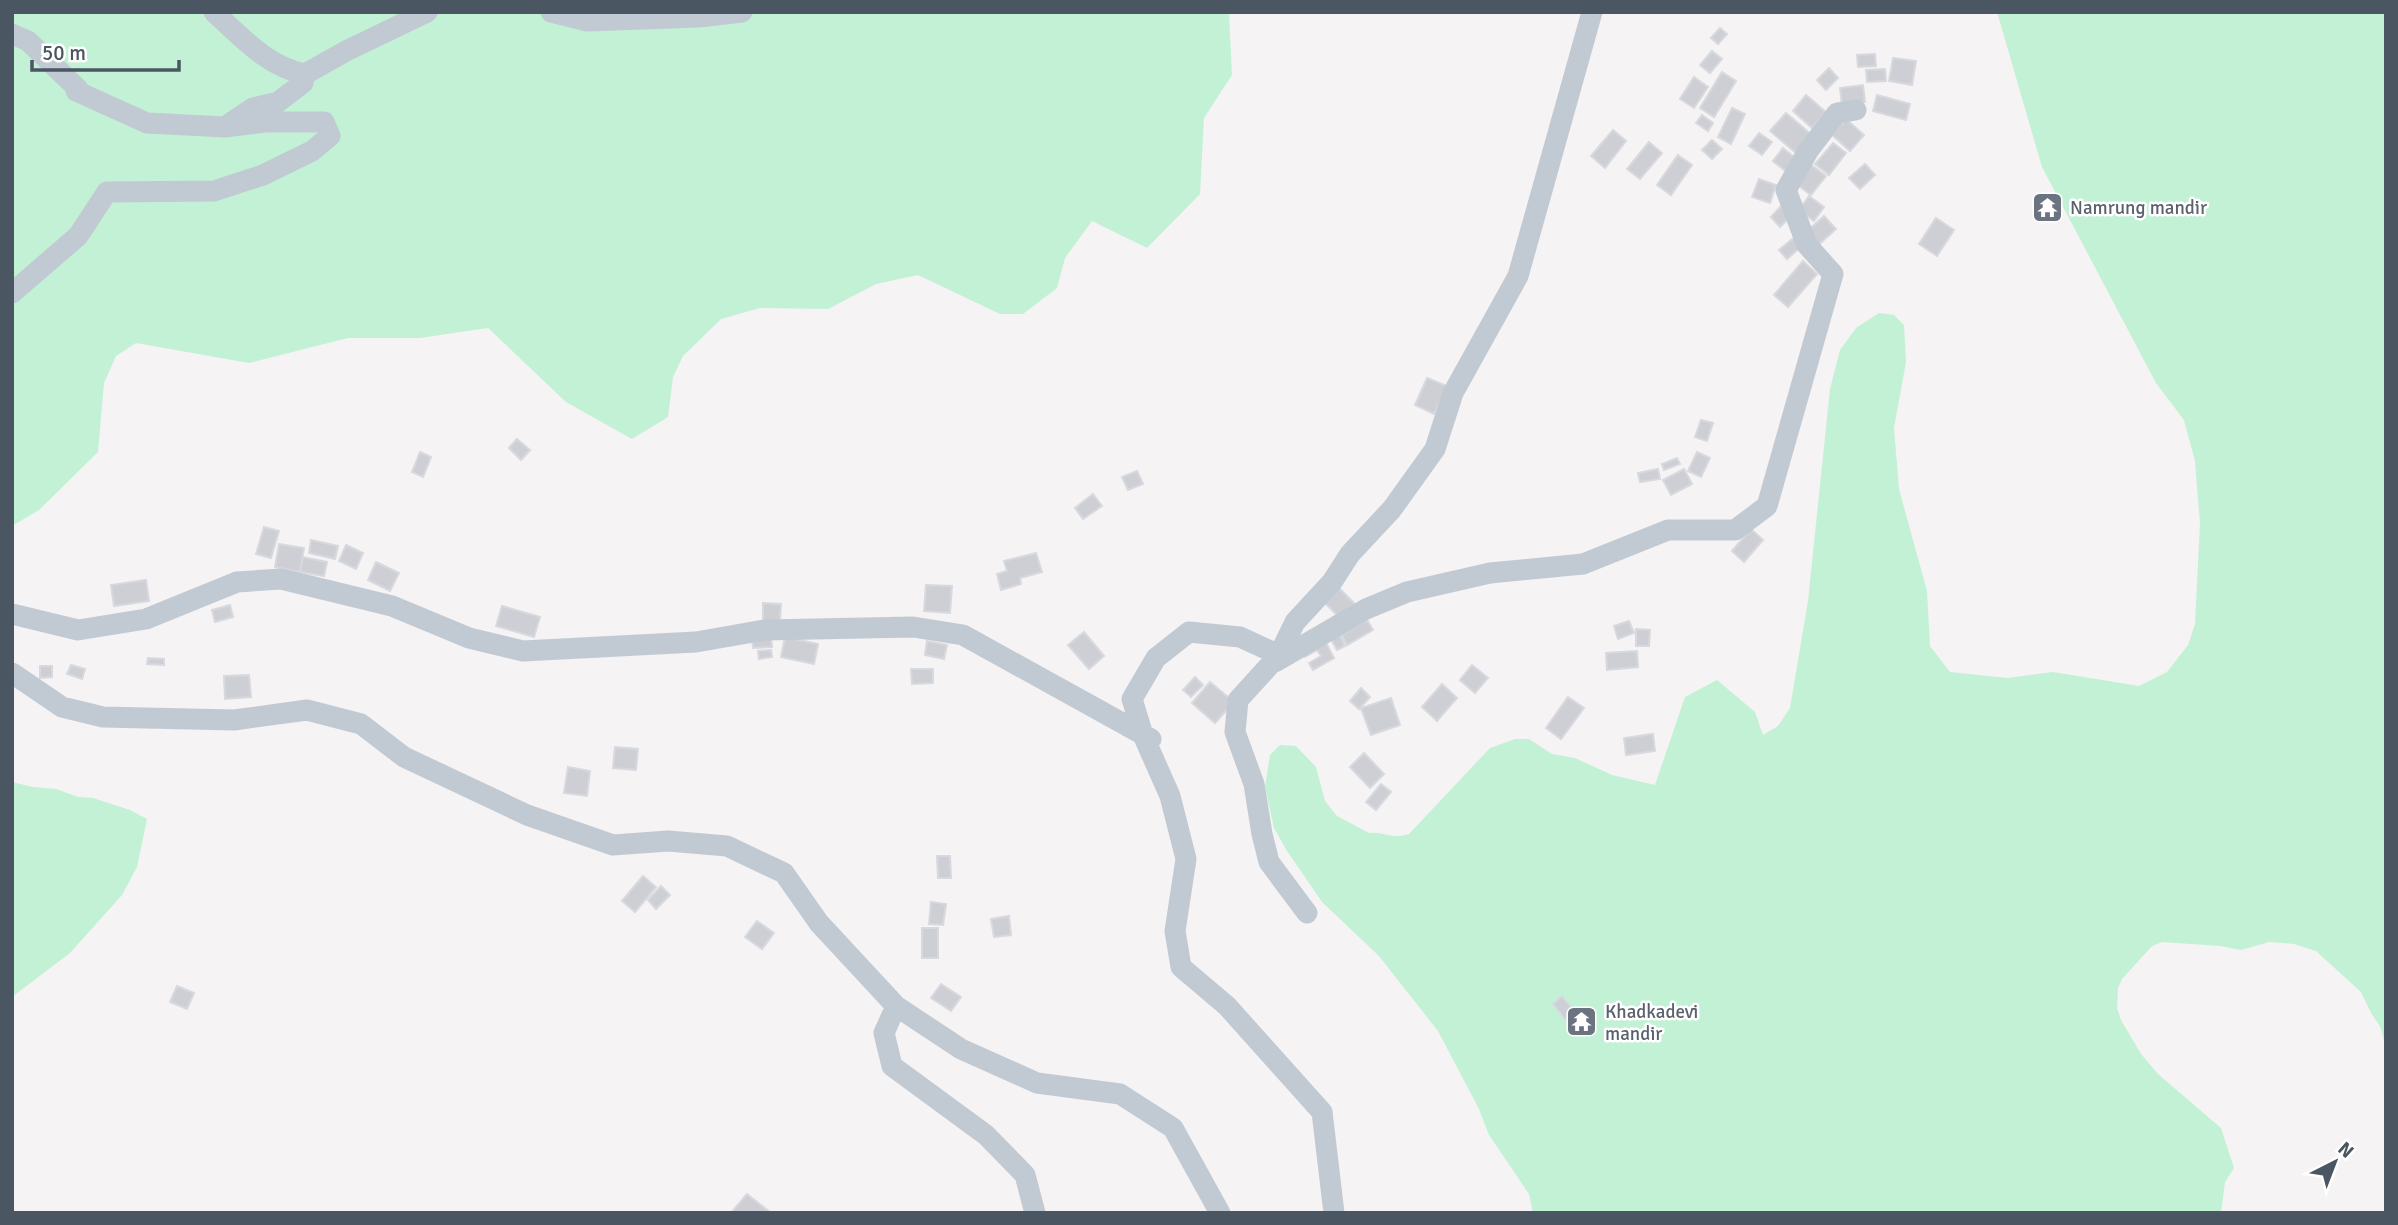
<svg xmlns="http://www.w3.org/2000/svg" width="2398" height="1225" viewBox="0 0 2398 1225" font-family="Signika,sans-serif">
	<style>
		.green { fill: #c3f1d5 }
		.building { fill: #cdcfd5; stroke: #d7d9de; stroke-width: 2 }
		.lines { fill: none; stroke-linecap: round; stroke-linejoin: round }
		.street { stroke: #c1cad2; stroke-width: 21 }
		.labels { text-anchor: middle; stroke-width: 5; stroke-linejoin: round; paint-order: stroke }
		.worship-label { font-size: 19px; fill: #5b616d; stroke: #fff; text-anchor: start }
	</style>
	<rect width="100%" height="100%" fill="#f5f3f3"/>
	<path class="green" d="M12 12 1012 14 1229 12 1232 75 1204 118 1200 194 1147 248 1092 221 1065 258 1057 288 1023 314H1000L918 275 876 284 828 309 760 308 721 319 683 356 673 377 668 417 632 439 566 402 488 328 420 338H348L249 363 136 343 116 356 104 383 98 452 39 510 12 526Z
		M1997 12H2386V1047L2380 1026 2371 1013 2361 992 2316 951 2294 944 2269 942 2241 950 2220 946 2162 942 2152 946 2122 979 2118 988 2117 1008 2121 1020 2141 1054 2158 1074 2221 1128 2234 1168 2225 1182 2221 1213H1533L1529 1194 1489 1135 1479 1109 1438 1031 1379 956 1322 902 1287 851 1274 828 1265 787 1270 755 1280 745 1296 746 1316 767 1325 801 1337 816 1369 833C1385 831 1390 840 1409 834L1490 748 1515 739H1529L1552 754 1575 758 1612 775 1655 785 1685 697 1717 680 1755 712 1763 735 1778 726 1790 708 1808 601 1830 389 1840 350 1856 328 1879 313 1894 315 1904 325 1906 362 1894 428 1899 489 1927 591 1930 646 1950 672 2008 678 2053 672 2139 686 2167 672 2188 645 2195 624 2200 523 2195 461 2184 420 2156 383 2042 167Z
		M12 782 33 787 56 789 78 797 93 798 130 810 147 819 137 867 122 895 70 953 12 997Z"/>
	<path class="building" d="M1720 28 1727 34 1718 44 1711 38Z
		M1712 51 1722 59 1710 73 1700 65Z
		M1875 54 1876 66 1858 67 1857 55Z
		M1893 58 1916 61 1912 85 1889 81Z
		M1829 68 1838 78 1826 90 1817 80Z
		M1885 69 1886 81 1867 82 1866 70Z
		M1722 72 1736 81 1714 117 1700 108Z
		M1694 77 1708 87 1694 108 1680 99Z
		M1863 85 1865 102 1842 105 1840 88Z
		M1806 95 1826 112 1812 128 1793 111Z
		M1877 95 1910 104 1906 120 1873 111Z
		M1732 108 1745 114 1731 144 1718 137Z
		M1786 113 1812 135 1796 153 1770 131Z
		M1702 115 1713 123 1708 131 1696 123Z
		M1846 119 1864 135 1850 151 1832 135Z
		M1613 130 1626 141 1605 168 1591 156Z
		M1759 133 1772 142 1762 155 1749 146Z
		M1712 140 1722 149 1712 159 1702 150Z
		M1649 142 1662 153 1640 179 1627 169Z
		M1833 143 1846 153 1829 175 1815 164Z
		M1783 148 1799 161 1789 174 1773 161Z
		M1678 155 1692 165 1671 195 1657 185Z
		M1810 164 1826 176 1811 195 1795 183Z
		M1865 164 1875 175 1860 189 1849 178Z
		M1759 179 1776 185 1770 203 1752 197Z
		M1809 196 1824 207 1814 221 1799 210Z
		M1781 206 1791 216 1780 227 1771 217Z
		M1824 216 1836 229 1816 247 1804 234Z
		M1936 218 1954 230 1937 256 1919 244Z
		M1796 236 1803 245 1787 259 1779 250Z
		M1803 261 1817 274 1788 307 1774 295Z
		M1427 378 1447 386 1434 414 1415 405Z
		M1701 420 1713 423 1707 441 1695 437Z
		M517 439 530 450 521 460 509 448Z
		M420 452 431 457 423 477 412 472Z
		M1697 452 1710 458 1701 477 1688 471Z
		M1677 458 1680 464 1664 470 1662 464Z
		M1658 469 1660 479 1640 482 1638 473Z
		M1684 469 1692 484 1671 495 1663 480Z
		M1137 471 1143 484 1128 490 1122 477Z
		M1093 494 1102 506 1083 519 1075 508Z
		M264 527 279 531 271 558 256 554Z
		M1751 529 1763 540 1744 562 1732 551Z
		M311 540 338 546 335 559 309 553Z
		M279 544 304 548 300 572 275 567Z
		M346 545 363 553 356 569 339 561Z
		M1036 553 1042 572 1020 578 1021 584 1001 590 997 574 1007 571 1004 561Z
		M303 557 327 562 324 576 300 572Z
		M376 562 399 573 390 591 368 580Z
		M146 580 149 601 114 606 111 585Z
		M926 585 952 586 950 613 924 611Z
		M1337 586 1355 604 1341 619 1322 600Z
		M763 603 781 604 780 621H763Z
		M230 605 233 617 215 622 212 610Z
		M502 606 540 617 534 637 496 626Z
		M1367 620 1373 630 1347 645 1342 635Z
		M1629 621 1634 633 1618 639 1614 626Z
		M1636 629 1650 630 1649 646H1636Z
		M1084 632 1104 656 1089 669 1068 645Z
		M1339 633 1345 646 1337 650 1330 638Z
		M771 637 772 647 753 648 752 638Z
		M785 637 818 644 814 664 781 657Z
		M1324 639 1334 658 1313 670 1309 663 1321 656 1317 650 1305 657 1302 652Z
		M927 641 947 645 944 659 925 655Z
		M771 650 772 657 759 659 758 651Z
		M1637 651 1638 667 1607 670 1606 653Z
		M148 658 164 659V665L147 664Z
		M71 665 85 669 82 679 67 674Z
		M1472 665 1488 678 1475 693 1460 680Z
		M40 666H52V677L40 678Z
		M911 669H933V683L912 684Z
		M249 675 251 697 225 699 224 676Z
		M1195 677 1203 685 1191 697 1183 690Z
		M1210 682 1234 702 1215 723 1192 703Z
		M1442 684 1457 698 1437 721 1422 707Z
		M1361 688 1370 697 1359 709 1350 701Z
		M1568 697 1584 708 1561 739 1546 728Z
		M1391 698 1400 725 1371 735 1361 708Z
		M1653 734 1655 751 1626 755 1624 738Z
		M615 747 638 749 636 770 613 768Z
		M1364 753 1384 774 1370 788 1350 767Z
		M568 767 590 771 587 796 564 793Z
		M1381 784 1391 792 1376 810 1366 802Z
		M937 856H950L951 878H938Z
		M643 876 656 887 635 912 622 901Z
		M661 886 670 895 656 909 648 900Z
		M931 902 946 904 943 925 929 924Z
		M1009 916 1011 935 994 937 991 919Z
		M757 921 774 933 762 949 745 937Z
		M922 928H938V958H922Z
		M941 984 961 997 951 1011 931 998Z
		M177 986 194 993 187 1009 170 1002Z
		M1562 996 1577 1015 1567 1022 1553 1004Z
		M747 1194 771 1213H731Z"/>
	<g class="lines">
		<path class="street" d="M214 12C241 37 268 67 305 74
			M551 12 587 21 699 17 742 12
			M12 34 28 41 78 89 76 91 147 123 225 127 265 122H324L330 136 312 151 263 175 214 191 107 192 78 236 12 293
			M229 124 253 108 278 102 303 83 305 74 348 50 427 12
			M12 614 78 630 146 619 237 582 281 579 392 606 469 638 523 651 696 642 764 630 913 627 963 635 1151 739
			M1279 655 1240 637 1189 632 1156 658 1132 699 1143 735 1170 796 1186 859 1175 931 1181 967 1227 1006 1322 1112 1334 1213
			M1275 662 1366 609 1407 592 1490 573 1583 564 1668 530H1735L1767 506 1833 274 1807 245 1786 190 1808 151 1837 113 1856 110
			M12 673 62 707 103 717 234 720 307 710 361 724 404 757 527 815 613 845 668 841 727 846 784 873 819 923 896 1006
			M1307 913 1269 862 1262 834 1254 784 1235 732 1238 700 1279 655 1295 622 1332 582 1350 554 1392 509 1435 449 1453 393 1518 276 1592 12
			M1035 1213 1025 1175 986 1135 892 1066 884 1033 896 1006 961 1049 1037 1083 1120 1094 1173 1128 1220 1213"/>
	</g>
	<defs>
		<symbol id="temple-square" viewBox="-11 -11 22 22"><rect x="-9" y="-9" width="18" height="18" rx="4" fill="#6b7280" stroke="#fff"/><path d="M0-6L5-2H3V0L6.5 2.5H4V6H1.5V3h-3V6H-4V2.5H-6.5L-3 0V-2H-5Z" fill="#fff"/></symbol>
	</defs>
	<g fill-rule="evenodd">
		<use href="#temple-square" x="2030" y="190" width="35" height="35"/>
		<use href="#temple-square" x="1564" y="1004" width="35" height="35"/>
	</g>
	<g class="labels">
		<g class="worship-label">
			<text x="2070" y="214">Namrung mandir</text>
			<text x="1605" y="1018">Khadkadevi<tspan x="1605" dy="22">mandir</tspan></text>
		</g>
	</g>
	<rect width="2398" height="1225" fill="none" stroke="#4a5661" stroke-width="28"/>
	<g transform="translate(2335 1162) rotate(42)" stroke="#ffffff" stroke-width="5" paint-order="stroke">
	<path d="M0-5L12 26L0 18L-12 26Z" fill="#4a5661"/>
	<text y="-10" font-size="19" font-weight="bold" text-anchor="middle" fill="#4a5661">N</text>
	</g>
	<path d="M32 60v10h147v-10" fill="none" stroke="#4a5661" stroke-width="3.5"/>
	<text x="42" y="60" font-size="21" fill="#4a5661" stroke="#ffffff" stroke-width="5" paint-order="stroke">50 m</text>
</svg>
